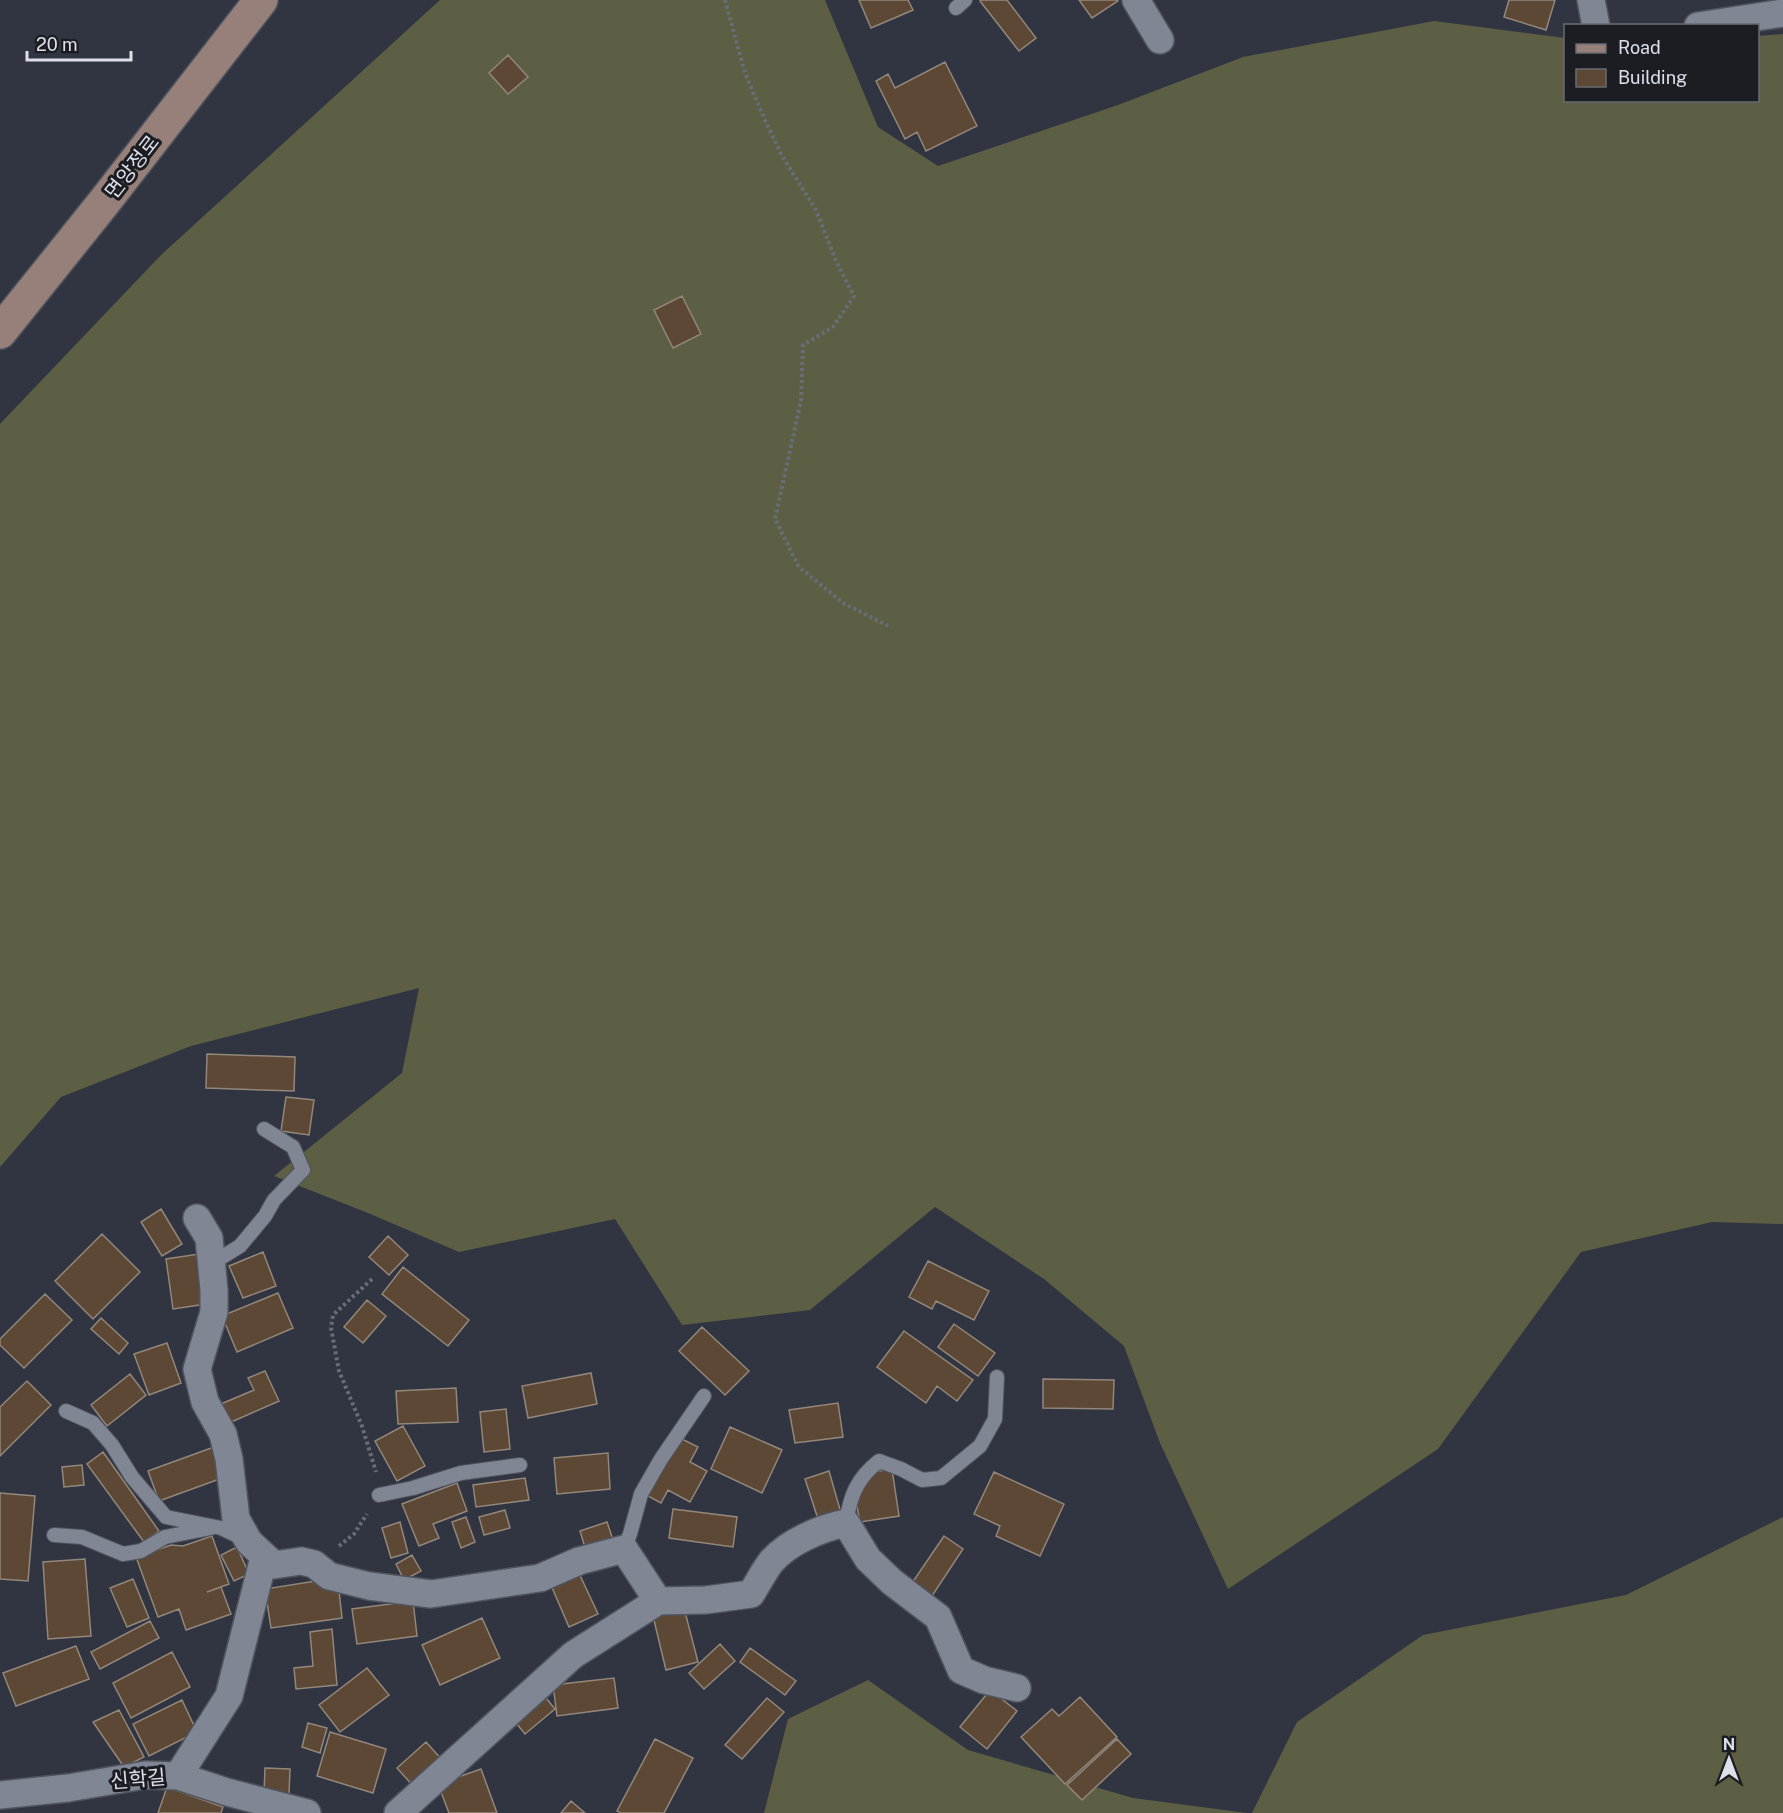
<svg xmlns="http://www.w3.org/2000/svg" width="1783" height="1813" viewBox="0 0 1783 1813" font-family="'Public Sans','Noto Sans KR',sans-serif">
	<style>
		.forest { fill: #5d5f44 }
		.building { fill: #5c4835; stroke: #93877b; stroke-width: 1.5 }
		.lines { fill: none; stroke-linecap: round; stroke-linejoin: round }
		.service-casing { stroke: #50545e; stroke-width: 16 }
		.minor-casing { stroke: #50545e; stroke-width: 30 }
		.secondary-casing { stroke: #50545e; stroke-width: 36 }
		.path { stroke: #696d78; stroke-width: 4; stroke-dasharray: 3 3; stroke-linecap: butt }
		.service { stroke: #818694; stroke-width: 14 }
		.minor { stroke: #818694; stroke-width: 27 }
		.secondary { stroke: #98807a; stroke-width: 33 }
		.labels { text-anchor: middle; stroke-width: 6; stroke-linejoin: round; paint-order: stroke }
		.street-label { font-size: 20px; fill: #dde0e8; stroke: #1b1d23 }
	</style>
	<rect width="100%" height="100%" fill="#313542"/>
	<path class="forest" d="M440 0H825L878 127 938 166 1118 105 1243 57 1434 21 1565 38 1566 100H1758V36L1783 34V1224L1712 1222 1581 1252 1438 1449 1228 1589 1160 1443 1124 1346 1044 1279 935 1207 810 1310 682 1325 615 1219 459 1252 368 1213 274 1176 402 1073 419 988 191 1046 61 1097 0 1167V424L161 255Z
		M1783 1517V1813H1252L1297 1722 1423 1635 1626 1595Z
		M868 1680 968 1750 1133 1798 1247 1813H764L788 1719Z"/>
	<path class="building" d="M859 0H908L913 10 871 28Z
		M981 0H1007L1036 38 1019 51 980 1Z
		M1079 0H1117L1118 1 1092 18Z
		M1509 0H1555L1546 30 1504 17Z
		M508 55 528 77 508 94 489 73Z
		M945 62 977 126 926 151 917 132 905 139 876 81 888 74 895 88Z
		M682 296 701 334 673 348 654 310Z
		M207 1054 295 1057 294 1091 206 1088Z
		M286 1097 314 1100 309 1135 281 1131Z
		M161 1209 182 1244 162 1256 141 1222Z
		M102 1234 140 1272 93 1319 55 1281Z
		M388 1236 408 1255 389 1275 369 1257Z
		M263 1252 276 1286 243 1298 229 1266Z
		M199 1254 206 1304 173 1309 166 1259Z
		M928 1261 989 1291 974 1320 936 1301 932 1309 909 1297Z
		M403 1267 469 1320 448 1346 382 1294Z
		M278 1293 293 1328 237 1352 222 1316Z
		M45 1294 72 1320 24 1368 0 1345V1339Z
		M367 1300 386 1316 363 1343 344 1327Z
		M101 1318 128 1343 119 1354 91 1329Z
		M954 1324 995 1353 978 1376 938 1347Z
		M702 1327 749 1371 725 1395 679 1351Z
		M904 1331 973 1380 957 1401 937 1386 926 1403 877 1367Z
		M167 1343 181 1383 149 1395 134 1354Z
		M265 1371 279 1401 229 1423 221 1404 254 1390 248 1378Z
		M591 1373 597 1404 528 1418 522 1386Z
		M130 1374 146 1395 107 1426 91 1405Z
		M1043 1379 1114 1380 1113 1409 1043 1408Z
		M27 1381 51 1405 0 1456V1407Z
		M456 1388 458 1422 398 1424 396 1391Z
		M838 1403 843 1437 795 1443 789 1410Z
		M506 1409 510 1449 484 1452 480 1412Z
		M403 1426 425 1466 397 1481 375 1441Z
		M730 1427 782 1450 762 1493 711 1469Z
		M678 1437 698 1447 690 1462 707 1471 690 1502 668 1490 661 1503 646 1495Z
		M214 1447 225 1477 159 1501 148 1471Z
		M103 1452 159 1531 144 1542 87 1464Z
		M608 1453 610 1489 557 1494 554 1458Z
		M82 1465 84 1485 64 1487 62 1467Z
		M892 1469 899 1516 860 1522 856 1502 872 1472Z
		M829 1471 841 1513 818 1519 805 1479Z
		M994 1472 1064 1504 1040 1556 996 1536 1000 1526 974 1514Z
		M525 1478 529 1500 476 1507 473 1485Z
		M457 1483 467 1511 433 1524 439 1538 419 1546 402 1504Z
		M0 1493 35 1496 28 1581 0 1579Z
		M673 1509 737 1517 733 1547 669 1538Z
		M505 1510 510 1528 484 1535 479 1517Z
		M466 1517 475 1542 461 1548 452 1522Z
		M400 1522 408 1553 391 1558 382 1528Z
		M607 1522 614 1543 586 1551 580 1531Z
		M212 1536 229 1584 207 1592 221 1587 231 1614 186 1630 179 1609 158 1617 136 1557 171 1545 183 1546Z
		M944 1536 963 1549 932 1596 912 1583Z
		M237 1547 249 1574 234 1581 221 1555Z
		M412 1555 421 1571 404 1580 396 1564Z
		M85 1559 91 1636 48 1639 43 1562Z
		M578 1571 598 1614 569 1627 550 1583Z
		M133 1579 149 1618 127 1627 110 1588Z
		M322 1580 339 1591 342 1618 271 1628 265 1589Z
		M413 1601 417 1636 357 1644 352 1609Z
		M683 1604 698 1662 666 1670 652 1612Z
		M482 1618 500 1658 440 1685 422 1645Z
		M150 1621 159 1638 100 1669 91 1652Z
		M332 1629 337 1685 296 1689 294 1668 313 1666 310 1632Z
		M720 1644 735 1661 704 1689 689 1673Z
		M76 1646 89 1679 16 1706 3 1673Z
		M750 1648 796 1681 785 1695 740 1662Z
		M172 1652 190 1687 131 1718 113 1683Z
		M367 1668 389 1695 340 1732 319 1705Z
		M614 1678 618 1708 557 1716 553 1685Z
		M990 1690 1017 1711 987 1749 960 1727Z
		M542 1693 555 1709 525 1734 512 1718Z
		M1080 1697 1117 1737 1065 1784 1021 1737 1052 1709 1059 1716Z
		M767 1698 784 1712 742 1759 725 1745Z
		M182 1700 197 1732 149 1756 133 1724Z
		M119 1710 144 1757 124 1767 93 1722Z
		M308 1723 327 1728 320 1753 302 1747Z
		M330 1732 386 1749 373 1793 317 1776Z
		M655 1739 693 1758 664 1813H621L617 1811Z
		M1117 1739 1131 1754 1082 1800 1067 1785Z
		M426 1742 444 1762 415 1788 397 1768Z
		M265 1768 290 1769 289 1794 264 1793Z
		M481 1769 497 1813H449L438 1784Z
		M167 1787 223 1807 221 1813H158Z
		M571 1801 585 1813H561Z"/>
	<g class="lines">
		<defs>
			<path id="service" d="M956 8 965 0
				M211 1264 240 1246 265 1216 274 1200 303 1170 293 1147 264 1129
				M66 1411 93 1423 112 1445 132 1477 166 1517 221 1528 242 1538
				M379 1495 413 1488 461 1473 520 1465
				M846 1523C850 1496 857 1478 879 1461L901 1469 922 1480 941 1478 980 1446 995 1419 997 1377
				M54 1535 82 1537 123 1554 141 1551 165 1537 211 1528
				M624 1549 630 1534 641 1494 661 1459 704 1396"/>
			<path id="minor" d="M1136 0 1160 40
				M1591 0 1596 26
				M1698 26 1783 13
				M197 1218 209 1238 214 1290V1312L197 1369 205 1402 223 1434 229 1459 236 1519 249 1542 274 1565 301 1561 314 1564 329 1576 369 1586 431 1594 540 1578 579 1561 624 1549 658 1601 706 1600 751 1594C758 1583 764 1571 771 1562 788 1542 821 1528 846 1523L868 1559 892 1582 938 1617 961 1670 984 1680 1017 1688
				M178 1776 229 1696 264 1557
				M0 1795 68 1788 145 1775 178 1776 227 1792 307 1813
				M398 1813 573 1655 658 1601"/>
			<path id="secondary" d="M0 332 105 201 261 0"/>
		</defs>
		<use href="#service" class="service-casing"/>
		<use href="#minor" class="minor-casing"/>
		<use href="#secondary" class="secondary-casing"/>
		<path class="path" d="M725 0 745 73 764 118 782 156 816 210 836 261 854 296 833 327 803 345 801 400 775 519 799 567 843 603 888 626
			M372 1279 333 1315 331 1328 339 1371 362 1426 376 1472
			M339 1546 354 1534 367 1514"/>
		<use href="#service" class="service"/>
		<use href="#minor" class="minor"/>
		<use href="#secondary" class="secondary"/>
	</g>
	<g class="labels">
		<g class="street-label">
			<text transform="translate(132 167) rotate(-52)" y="7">면앙정로</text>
			<text transform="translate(138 1779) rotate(-5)" y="7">신학길</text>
		</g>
	</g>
	<rect x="1564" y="24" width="195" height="78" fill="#1b1d23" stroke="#696b72" stroke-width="1.5"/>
	<rect x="1576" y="44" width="30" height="9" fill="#98807a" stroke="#696b72" stroke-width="1.5"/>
	<text x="1618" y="54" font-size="18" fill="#dde0e8">Road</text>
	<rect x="1576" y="69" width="30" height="18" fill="#5c4835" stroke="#696b72" stroke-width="1.5"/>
	<text x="1618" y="84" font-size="18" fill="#dde0e8">Building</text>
	<g transform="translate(1729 1759)" stroke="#1b1d23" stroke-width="4.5" paint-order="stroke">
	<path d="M0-4.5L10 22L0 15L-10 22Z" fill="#dde0e8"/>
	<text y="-9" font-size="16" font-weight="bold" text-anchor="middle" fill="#dde0e8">N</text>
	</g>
	<path d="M27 51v9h104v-9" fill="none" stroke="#dde0e8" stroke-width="3"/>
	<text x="36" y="51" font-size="18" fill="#dde0e8" stroke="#1b1d23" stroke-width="4.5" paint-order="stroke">20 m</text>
</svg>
